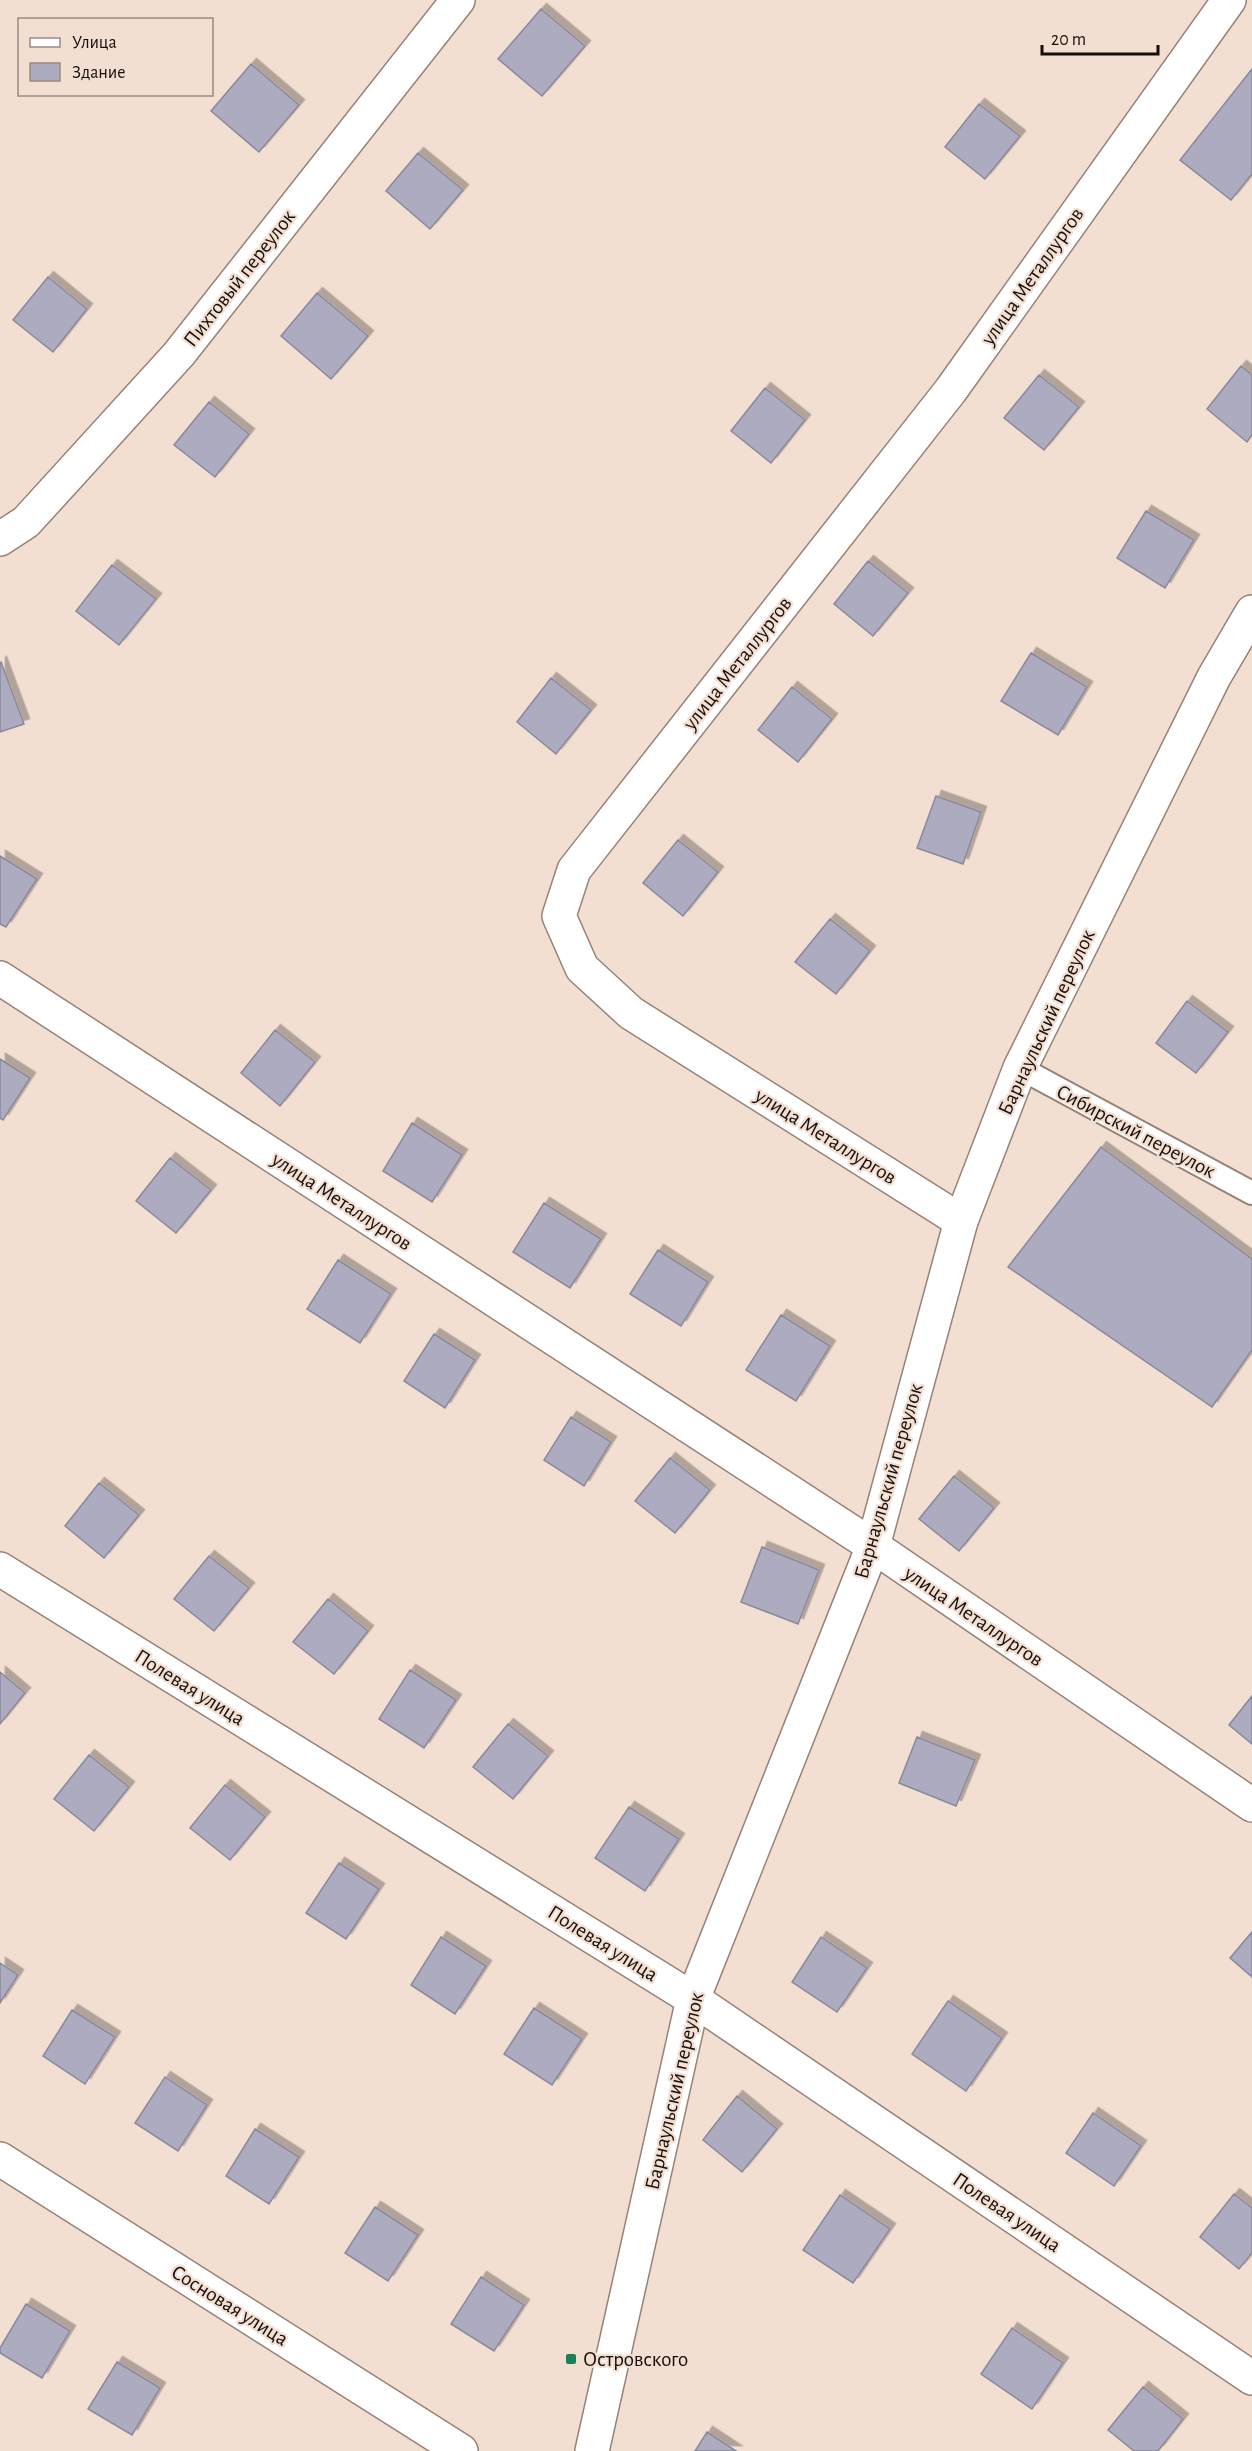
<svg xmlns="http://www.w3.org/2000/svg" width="1252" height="2451" viewBox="0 0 1252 2451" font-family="'Alegreya Sans',sans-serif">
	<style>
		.building { fill: #acabbf; stroke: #8a899c; stroke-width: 1.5; filter: url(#shadow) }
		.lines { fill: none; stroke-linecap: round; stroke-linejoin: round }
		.lane-casing { stroke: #968378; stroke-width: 26 }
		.street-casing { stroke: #968378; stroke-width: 36 }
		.secondary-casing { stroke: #968378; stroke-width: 36 }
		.lane { stroke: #fff; stroke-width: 22 }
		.street { stroke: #fff; stroke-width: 33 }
		.secondary { stroke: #fff; stroke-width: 33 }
		.poi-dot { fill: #1b8059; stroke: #f3ded2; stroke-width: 2 }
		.labels { text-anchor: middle; stroke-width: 4.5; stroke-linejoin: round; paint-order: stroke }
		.street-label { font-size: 21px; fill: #150f0b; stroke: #f3ded2 }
		.poi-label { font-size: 21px; fill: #150f0b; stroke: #f3ded2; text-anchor: start }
	</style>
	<defs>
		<filter id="shadow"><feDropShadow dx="5.5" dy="-5.5" stdDeviation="0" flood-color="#0004"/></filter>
	</defs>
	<rect width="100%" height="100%" fill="#f3ded2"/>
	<path class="building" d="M541 9 585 46 542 96 498 59Z
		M251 64 299 105 259 152 211 111Z
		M1252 69V174L1231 200 1180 160Z
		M979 104 1020 136 985 179 945 147Z
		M418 153 463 190 430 229 386 191Z
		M48 277 87 309 53 352 13 320Z
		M317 293 368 336 331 379 281 336Z
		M1241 366 1252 375V435L1247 442 1207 409Z
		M1039 375 1079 407 1044 450 1004 418Z
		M765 388 805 420 771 463 731 431Z
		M209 402 249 434 215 477 174 445Z
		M1146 511 1194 540 1165 588 1117 558Z
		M868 561 908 593 873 636 834 604Z
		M112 565 156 599 119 645 76 611Z
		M1031 653 1087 687 1058 735 1001 701Z
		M1 662 24 724 0 732V663Z
		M551 678 591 710 556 754 517 722Z
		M792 687 832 719 798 762 758 730Z
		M936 796 981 812 963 864 917 848Z
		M678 840 718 872 683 916 643 883Z
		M0 856 37 879 6 927 0 924Z
		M830 919 870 951 836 994 795 962Z
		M1187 1001 1228 1032 1196 1073 1156 1043Z
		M275 1030 315 1062 280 1106 241 1073Z
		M0 1059 30 1078 3 1120 0 1118Z
		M412 1123 462 1155 432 1202 383 1171Z
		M1101 1147 1252 1259V1350L1212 1407 1008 1267Z
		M170 1158 211 1190 176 1233 136 1201Z
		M544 1203 601 1239 570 1288 513 1252Z
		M658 1250 708 1282 681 1326 630 1294Z
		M338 1260 391 1294 360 1343 307 1309Z
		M781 1315 830 1346 796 1401 746 1370Z
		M434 1334 475 1360 445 1408 404 1381Z
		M571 1417 611 1442 584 1486 544 1460Z
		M670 1458 710 1490 675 1533 635 1501Z
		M954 1476 994 1508 959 1551 919 1519Z
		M99 1483 139 1515 104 1558 65 1526Z
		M762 1547 819 1570 798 1624 741 1602Z
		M209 1556 249 1588 214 1631 174 1599Z
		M328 1599 368 1631 334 1674 293 1642Z
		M410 1670 456 1700 424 1748 379 1719Z
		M0 1672 25 1693 0 1724Z
		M1252 1696V1744L1229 1725Z
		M508 1724 548 1756 513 1799 473 1767Z
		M917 1737 975 1760 956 1806 899 1783Z
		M89 1755 129 1787 94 1831 54 1799Z
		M225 1785 265 1817 230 1860 190 1828Z
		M629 1807 679 1839 645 1891 595 1858Z
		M339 1863 379 1889 346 1939 306 1913Z
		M1252 1932V1977L1230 1958Z
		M441 1937 486 1966 455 2014 411 1985Z
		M821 1937 867 1968 837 2012 792 1982Z
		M0 1963 18 1975 0 2003Z
		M948 2001 1002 2038 966 2091 912 2054Z
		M534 2008 582 2039 552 2085 504 2054Z
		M72 2010 115 2037 85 2084 43 2056Z
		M165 2077 207 2105 178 2151 135 2123Z
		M737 2096 777 2129 742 2172 703 2140Z
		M1093 2113 1141 2146 1114 2186 1066 2153Z
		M255 2129 299 2157 269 2204 226 2176Z
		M1234 2194 1252 2208V2253L1239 2269 1200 2237Z
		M840 2195 890 2229 853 2283 803 2250Z
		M375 2207 418 2235 388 2281 345 2253Z
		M481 2277 524 2305 494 2351 451 2324Z
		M26 2304 70 2331 42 2378 0 2353V2348Z
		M1012 2328 1063 2363 1032 2409 981 2374Z
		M117 2362 160 2388 132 2435 88 2409Z
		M1143 2387 1183 2419 1158 2451H1134L1108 2430Z
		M707 2432 736 2451H695Z"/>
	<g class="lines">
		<defs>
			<path id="lane" d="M1020 1068 1252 1193"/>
			<path id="street" d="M0 539 26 522 179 354 458 0
				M0 978 873 1546 1252 1805
				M961 1221 631 1013 582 968 559 916 574 870 951 390 1229 0
				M0 1569 693 1999 1252 2378
				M0 2159 461 2451"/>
			<path id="secondary" d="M592 2451 693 1999 873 1546 961 1221 1020 1068 1214 677 1252 612"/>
		</defs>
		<use href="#lane" class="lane-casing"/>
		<use href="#street" class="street-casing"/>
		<use href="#secondary" class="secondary-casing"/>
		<use href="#lane" class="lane"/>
		<use href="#street" class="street"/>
		<use href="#secondary" class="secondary"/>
	</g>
	<rect class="poi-dot" x="565" y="2353" width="12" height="12" rx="3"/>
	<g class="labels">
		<g class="street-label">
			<text transform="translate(1032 276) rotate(-55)" y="7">улица Металлургов</text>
			<text transform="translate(239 278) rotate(-52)" y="7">Пихтовый переулок</text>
			<text transform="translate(737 663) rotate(-52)" y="7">улица Металлургов</text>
			<text transform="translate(1046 1022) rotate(-65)" y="7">Барнаульский переулок</text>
			<text transform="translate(1136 1131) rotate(28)" y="7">Сибирский переулок</text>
			<text transform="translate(826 1136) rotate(32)" y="7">улица Металлургов</text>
			<text transform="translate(342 1201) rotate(33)" y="7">улица Металлургов</text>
			<text transform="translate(888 1481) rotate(-74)" y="7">Барнаульский переулок</text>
			<text transform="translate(974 1616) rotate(34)" y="7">улица Металлургов</text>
			<text transform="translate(190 1687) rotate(32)" y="7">Полевая улица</text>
			<text transform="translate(603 1943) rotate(32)" y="7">Полевая улица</text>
			<text transform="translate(674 2091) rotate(-77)" y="7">Барнаульский переулок</text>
			<text transform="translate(1007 2212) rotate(34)" y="7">Полевая улица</text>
			<text transform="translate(230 2305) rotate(32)" y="7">Сосновая улица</text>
		</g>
		<g class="poi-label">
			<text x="583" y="2366">Островского</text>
		</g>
	</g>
	<rect x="18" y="18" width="195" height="78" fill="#f3ded2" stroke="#9a8b82" stroke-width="1.5"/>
	<rect x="30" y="38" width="30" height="9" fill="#ffffff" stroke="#9a8b82" stroke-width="1.5"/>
	<text x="72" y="48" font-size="18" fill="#150f0b">Улица</text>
	<rect x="30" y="63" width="30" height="18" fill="#acabbf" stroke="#9a8b82" stroke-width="1.5"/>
	<text x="72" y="78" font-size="18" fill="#150f0b">Здание</text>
	<path d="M1042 45v9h116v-9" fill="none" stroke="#150f0b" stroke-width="3"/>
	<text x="1051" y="45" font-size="18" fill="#150f0b" stroke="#f3ded2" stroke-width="4.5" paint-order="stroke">20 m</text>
</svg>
